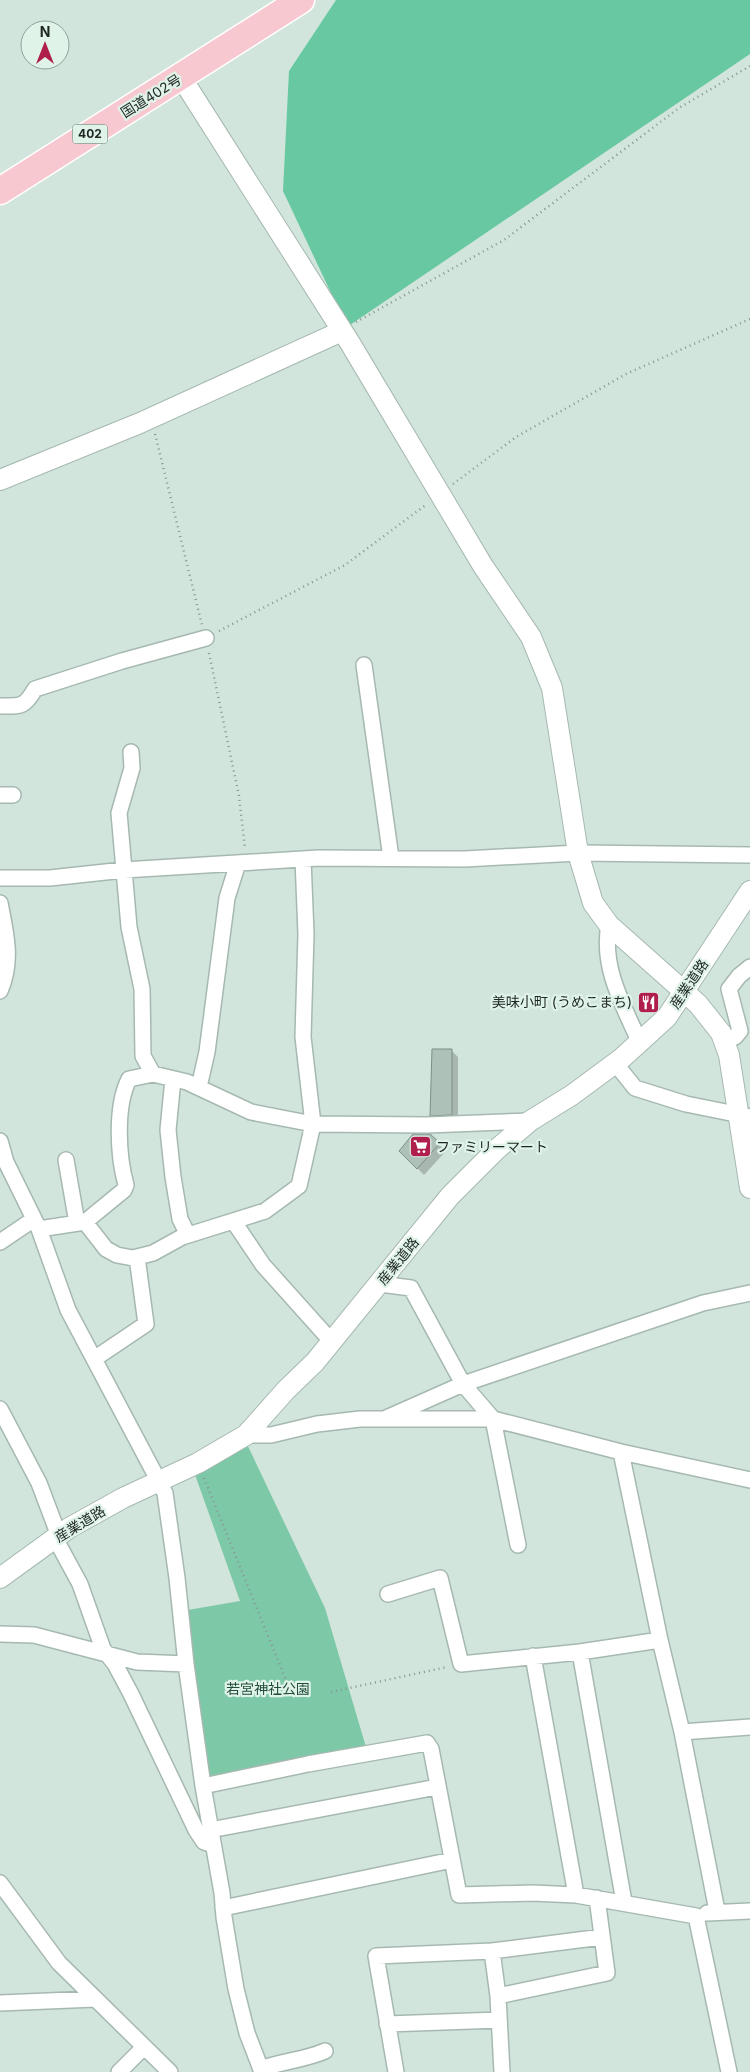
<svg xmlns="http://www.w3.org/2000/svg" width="750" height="2072" viewBox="0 0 750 2072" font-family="Inter,'Noto Sans JP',sans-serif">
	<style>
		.green { fill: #7dc8a7 }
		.forest { fill: #67c8a1 }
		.shadow { fill: #0003 }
		.building { fill: #aec1b8; stroke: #7d8f87 }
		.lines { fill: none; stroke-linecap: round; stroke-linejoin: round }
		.minor-casing { stroke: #a6b9b0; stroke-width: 18 }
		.tertiary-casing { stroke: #a6b9b0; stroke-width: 22 }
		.trunk-casing { stroke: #fff; stroke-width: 29 }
		.path { stroke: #889690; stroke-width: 2.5; stroke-dasharray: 1 4; stroke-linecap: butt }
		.minor { stroke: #fff; stroke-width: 15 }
		.tertiary { stroke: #fff; stroke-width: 20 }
		.trunk { stroke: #f8c8d0; stroke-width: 26 }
		.labels { text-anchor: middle; stroke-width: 4.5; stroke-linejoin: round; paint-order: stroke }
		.shield { fill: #dff3e9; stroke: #59645e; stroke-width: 1 }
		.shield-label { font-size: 12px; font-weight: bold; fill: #1f2723 }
		.street-label { font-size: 14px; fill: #1f2723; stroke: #dff3e9 }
		.poi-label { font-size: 14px; fill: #1f2723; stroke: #dff3e9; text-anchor: end }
		.park-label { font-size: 14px; fill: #214b3a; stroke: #dff3e9 }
	</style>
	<rect width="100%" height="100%" fill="#d2e5dc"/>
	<path class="green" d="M245 1440 325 1608 368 1754 199 1778 182 1611 240 1601 193 1469Z"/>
	<path class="forest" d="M336 0H750V54L347 327 283 191 289 71Z"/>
	<path class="shadow" d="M451 1050 458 1057V1121L438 1122 431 1115Z
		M429 1136 446 1151 424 1175 401 1151Z"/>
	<path class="building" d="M432 1049H452V1115L430 1116Z
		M413 1134H430L440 1143 417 1169 399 1151Z"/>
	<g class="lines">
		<defs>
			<path id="minor" d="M364 665 391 858
				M0 706C21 706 24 708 35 689L122 661 206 638
				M131 752 132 768 119 813 129 927 142 989 143 1056 153 1074
				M0 795H13
				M0 878H50L124 870 319 858 465 859 578 853 750 855
				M0 903C6 934 13 961 0 991
				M609 925C601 967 623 1005 640 1043
				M723 1039 735 1037 740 1031 729 989 739 976 750 967
				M615 1063 635 1088 686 1104 750 1117
				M173 1079 168 1130 173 1177 180 1219 188 1235
				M199 1087 207 1052 227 898 238 863
				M0 1141 6 1162 39 1229 68 1310 165 1493 177 1578 186 1664 203 1786 222 1893 224 1917 236 1989 247 2033 262 2072
				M66 1160 77 1223
				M85 1222 106 1249 117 1255 133 1258 153 1253 182 1237 265 1211 299 1186 313 1124 303 1037 306 934 303 859
				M234 1222 263 1265 332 1342
				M39 1229 85 1222 124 1190 126 1185C118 1156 115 1107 129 1079L153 1074 187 1082 251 1112 313 1124 427 1125 530 1121
				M0 1242 34 1219
				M380 1284 411 1288 463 1384 493 1419 518 1545
				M94 1359 146 1324 137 1257
				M0 1409 39 1483 59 1536
				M384 1419 463 1384 703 1303 750 1293
				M246 1435H271L317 1424 360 1419H493L621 1452
				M55 1538 80 1584 103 1649 115 1664 131 1694 196 1830 204 1842 213 1845
				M388 1594 440 1578 461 1664 580 1652 660 1640
				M0 1634 34 1635 137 1662 186 1664
				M580 1652 624 1902
				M533 1656 576 1895
				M682 1732 660 1640 621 1452 750 1480
				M203 1786 308 1764 427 1743 431 1749 459 1895 533 1893 576 1895 696 1916 729 2072
				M210 1830 437 1787
				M0 1883 59 1963 170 2072
				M223 1908 452 1860
				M717 1911 682 1732 750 1727
				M707 1913 750 1911
				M492 1951 498 1996
				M0 2003 95 1999
				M387 2024 499 2020
				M261 2069C282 2061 305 2060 325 2051
				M119 2072 144 2047
				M396 2072 376 1956 492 1951 602 1937
				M502 2072 498 1996 607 1973 597 1898"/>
			<path id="tertiary" d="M181 77 350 343 483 566 531 637 552 688 578 853 593 903 609 925 698 1004 721 1033 729 1055 750 1188
				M0 480 140 423 342 331
				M0 1578 69 1528 123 1498 198 1463 246 1435 286 1390 315 1362 450 1196 497 1149 530 1121 572 1095 622 1058 667 1017 750 891"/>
			<path id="trunk" d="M0 191 301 0"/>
		</defs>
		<use href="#minor" class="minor-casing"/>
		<use href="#tertiary" class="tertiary-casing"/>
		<use href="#trunk" class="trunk-casing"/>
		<path class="path" d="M356 322 504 240 679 108 750 66
			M155 434 202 625
			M453 484 516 437 626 374 750 319
			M219 631 345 565 427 504
			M209 653 239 796 245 848
			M204 1478 292 1695
			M331 1692 447 1667"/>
		<use href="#minor" class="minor"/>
		<use href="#tertiary" class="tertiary"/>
		<use href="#trunk" class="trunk"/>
	</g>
	<defs>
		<symbol id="restaurant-square" viewBox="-11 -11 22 22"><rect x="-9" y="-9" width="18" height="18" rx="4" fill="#b01e4c" stroke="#dff3e9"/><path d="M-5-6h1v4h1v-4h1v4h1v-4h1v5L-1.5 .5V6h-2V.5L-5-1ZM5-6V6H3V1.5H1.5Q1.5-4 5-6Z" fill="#fff"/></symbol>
		<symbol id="supermarket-square" viewBox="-11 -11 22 22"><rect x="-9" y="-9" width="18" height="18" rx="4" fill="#b01e4c" stroke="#dff3e9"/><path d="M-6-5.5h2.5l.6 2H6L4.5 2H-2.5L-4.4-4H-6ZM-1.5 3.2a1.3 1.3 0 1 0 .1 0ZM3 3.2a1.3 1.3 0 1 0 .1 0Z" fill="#fff"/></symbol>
	</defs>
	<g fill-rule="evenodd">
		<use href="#restaurant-square" x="636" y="990" width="25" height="25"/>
		<use href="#supermarket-square" x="408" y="1134" width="25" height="25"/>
	</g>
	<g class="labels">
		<rect class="shield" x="72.5" y="124.5" width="35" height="19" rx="4"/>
		<g class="shield-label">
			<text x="90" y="138">402</text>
		</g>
		<g class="street-label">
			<text transform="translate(151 96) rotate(-32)" y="5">国道402号</text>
			<text transform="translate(689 984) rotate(-56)" y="5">産業道路</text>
			<text transform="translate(398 1261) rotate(-51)" y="5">産業道路</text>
			<text transform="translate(80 1524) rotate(-31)" y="5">産業道路</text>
		</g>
		<g class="poi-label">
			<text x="632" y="1007">美味小町 (うめこまち)</text>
			<text x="436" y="1152" text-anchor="start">ファミリーマート</text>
		</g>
		<g class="park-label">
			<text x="268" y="1694">若宮神社公園</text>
		</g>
	</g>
	<g transform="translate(45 45)"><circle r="24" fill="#dff3e9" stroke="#92a19a"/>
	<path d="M0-4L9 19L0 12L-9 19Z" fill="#b01e4c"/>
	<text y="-8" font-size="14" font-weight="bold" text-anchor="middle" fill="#1f2723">N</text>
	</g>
</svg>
